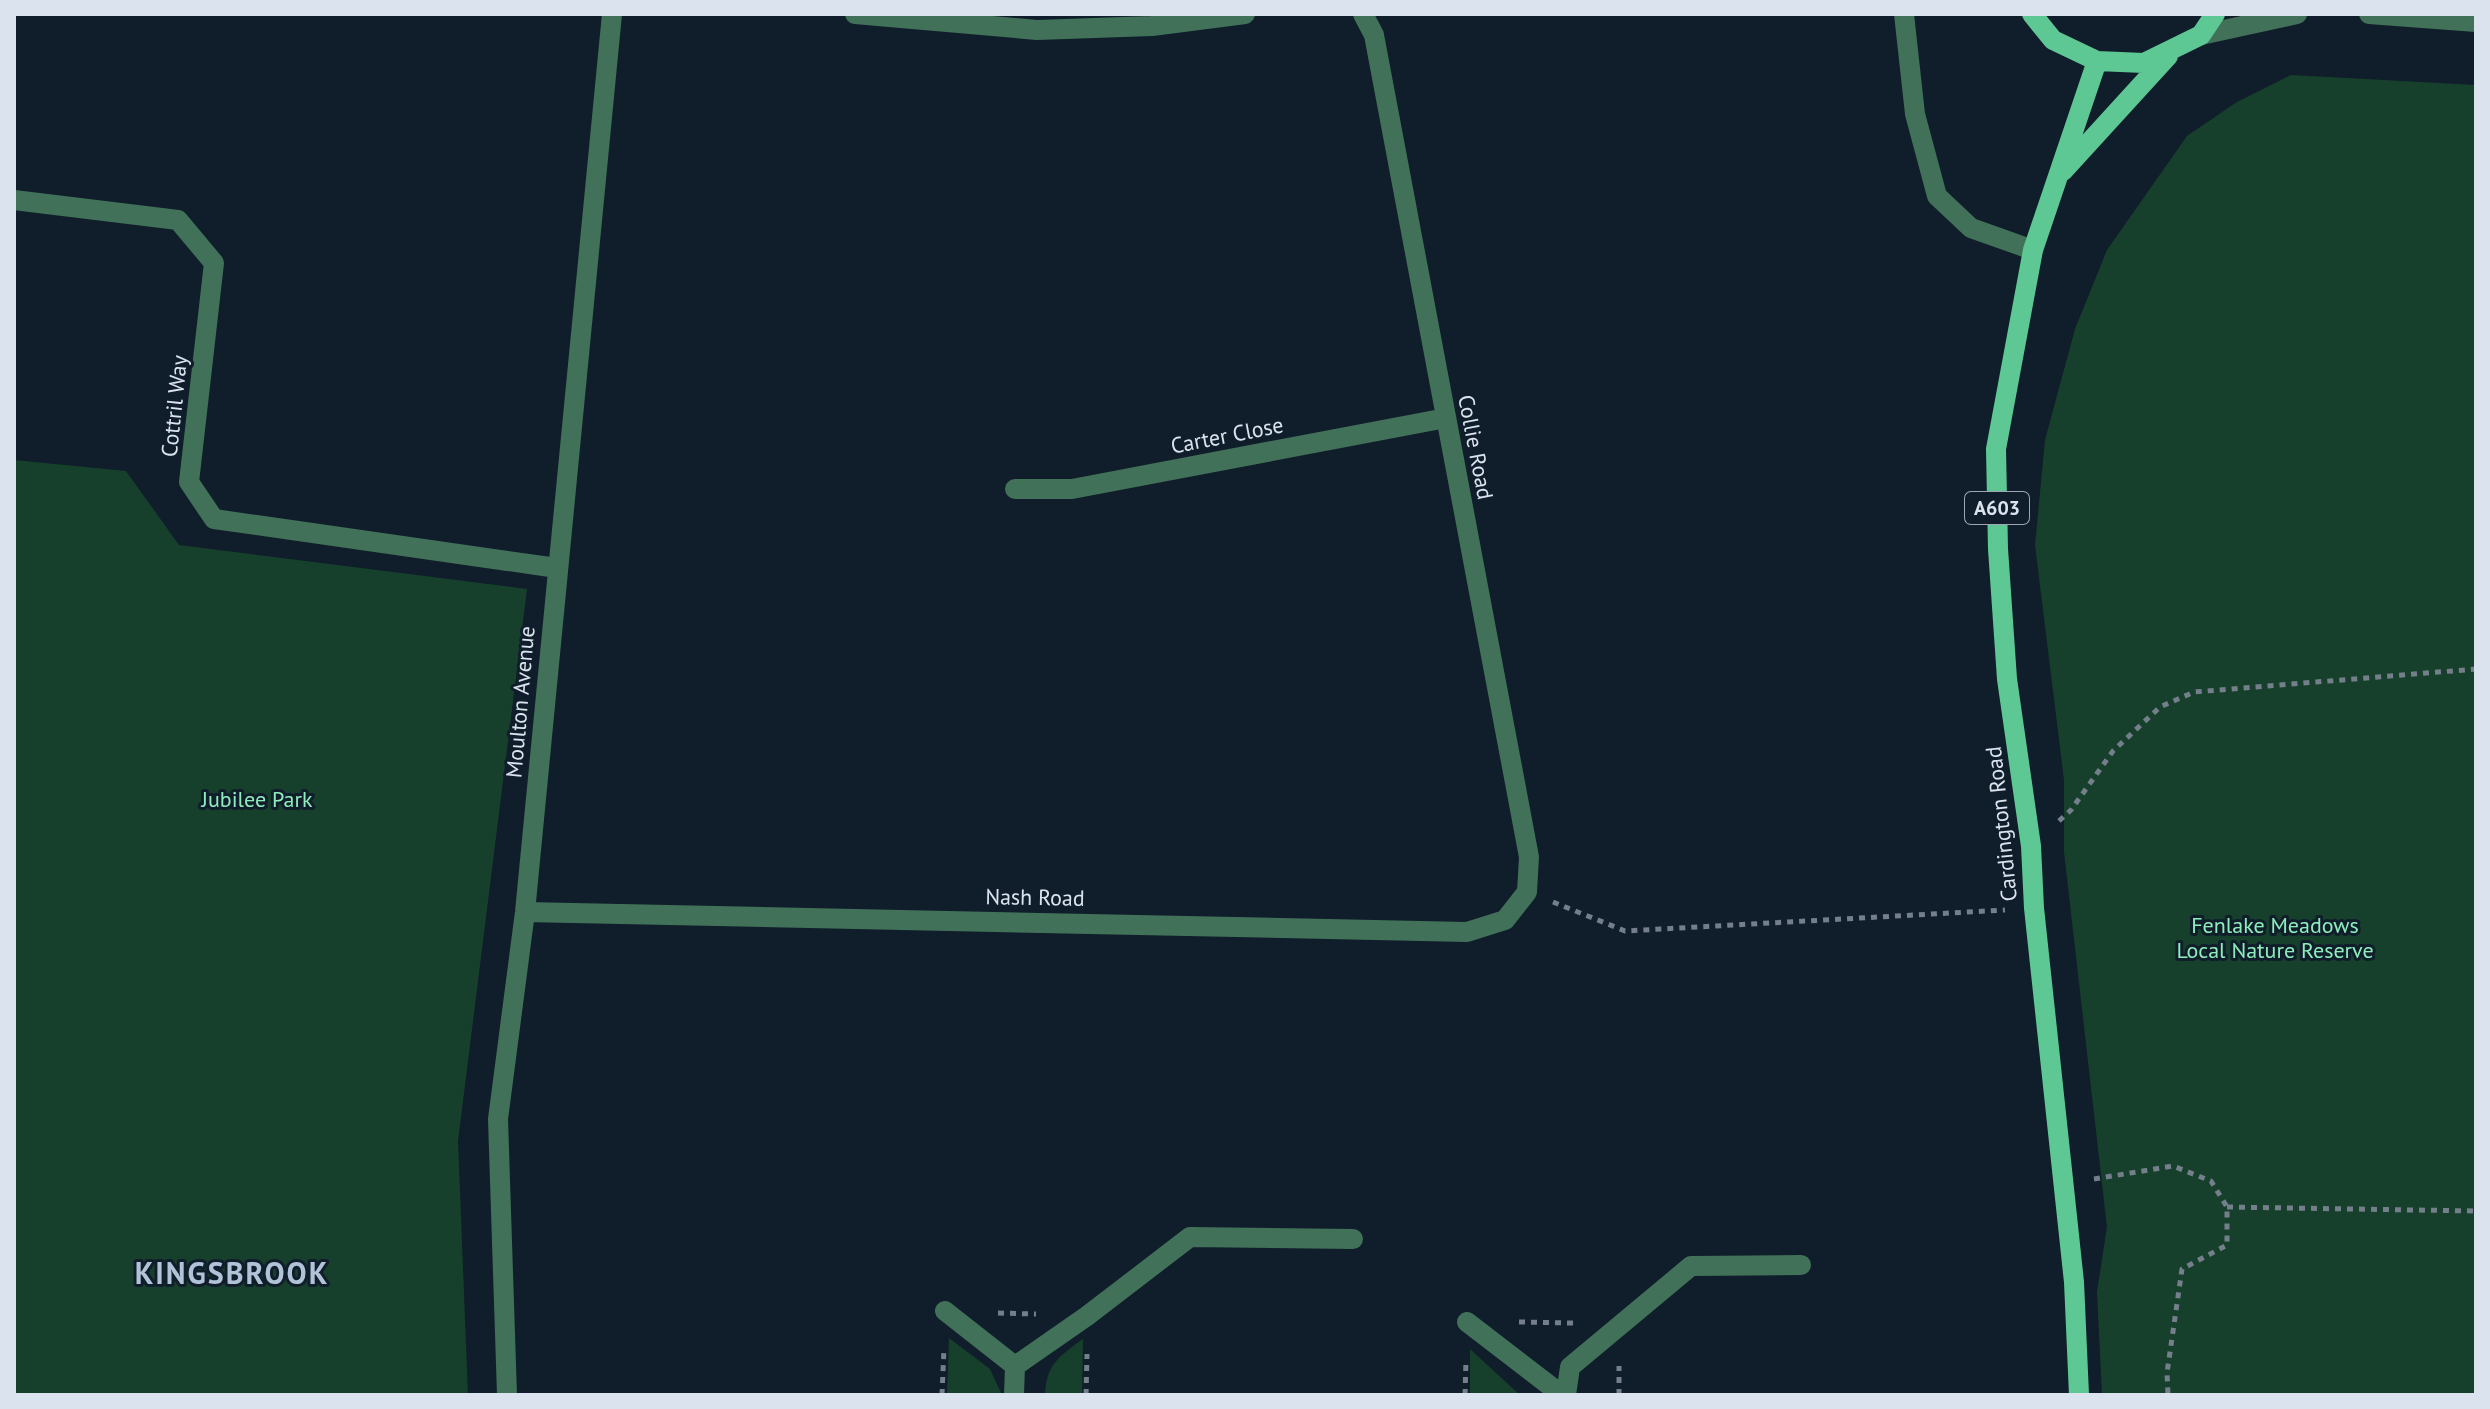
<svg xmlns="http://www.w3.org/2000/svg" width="2490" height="1409" viewBox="0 0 2490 1409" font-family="'PT Sans',sans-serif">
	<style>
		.green { fill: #17402c }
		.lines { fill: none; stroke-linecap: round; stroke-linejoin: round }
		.path { stroke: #747f8b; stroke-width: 5; stroke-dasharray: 6 6; stroke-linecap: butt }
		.minor { stroke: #417158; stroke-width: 20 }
		.major { stroke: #5ec895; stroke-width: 20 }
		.labels { text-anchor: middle; stroke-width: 6; stroke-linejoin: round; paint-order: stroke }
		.shield { fill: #101d2b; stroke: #9ea8b4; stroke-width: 2 }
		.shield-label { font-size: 20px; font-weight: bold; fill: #dbe4ee }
		.street-label { font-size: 22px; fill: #dbe4ee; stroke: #101d2b }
		.park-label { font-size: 22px; fill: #8eeebb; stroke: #101d2b }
		.district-label { font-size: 30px; font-weight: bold; letter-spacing: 2px; fill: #b1c3d6; stroke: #101d2b }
	</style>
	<rect width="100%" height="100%" fill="#101d2b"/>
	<path class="green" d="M2291 75 2476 85V1395H2102L2097 1292 2107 1227 2064 852V780L2035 545 2045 440 2075 329 2107 250 2187 136 2237 102Z
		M14 460 126 471 179 545 527 589 458 1141 468 1395H14Z
		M949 1338 990 1369 1002 1395H947Z
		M1083 1339 1082 1395H1045C1046 1365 1059 1356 1083 1339Z
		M1470 1349 1520 1395H1470Z"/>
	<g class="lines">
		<path class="path" d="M2059 821 2071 810 2113 751 2160 707 2194 692 2476 669
			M1553 902 1625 931 2005 910
			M2094 1179 2173 1166 2211 1181 2227 1207V1245L2182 1269 2167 1373 2168 1395
			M2227 1207 2476 1211
			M998 1313 1036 1314
			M1519 1322 1573 1323
			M942 1395 944 1348
			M1086 1395 1087 1354
			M1465 1395 1466 1360
			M1619 1395V1366"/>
		<path class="minor" d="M855 14 1037 30 1152 26 1245 14
			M1904 14 1915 114 1937 196 1971 228 2033 250
			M2369 14 2476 22
			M2201 35 2297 14
			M14 200 178 220 214 263 189 482 214 519 557 568
			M1015 489H1072L1446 418
			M525 912 1467 932 1505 920 1527 892 1529 857 1374 35 1363 14
			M945 1311 1015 1366 1014 1395
			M1467 1322 1562 1395
			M1015 1366 1087 1316 1190 1237 1353 1239
			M507 1395 498 1119 525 912 612 14
			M1566 1395 1570 1367 1691 1266 1801 1265"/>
		<path class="major" d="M2032 14 2053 40 2097 61 2144 63 2201 35 2215 14
			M2063 171 2168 56
			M2079 1395 2074 1282 2034 908 2031 846 2007 679 1998 549 1996 449 2033 250 2097 61"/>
	</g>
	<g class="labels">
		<rect class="shield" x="1965" y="492" width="64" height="32" rx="6"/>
		<g class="shield-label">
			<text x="1997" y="515">A603</text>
		</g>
		<g class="street-label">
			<text transform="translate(174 406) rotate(-84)" y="8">Cottril Way</text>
			<text transform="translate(1227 435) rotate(-11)" y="8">Carter Close</text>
			<text transform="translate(1476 447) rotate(79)" y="8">Collie Road</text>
			<text transform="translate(520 702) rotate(-85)" y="8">Moulton Avenue</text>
			<text transform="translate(2001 824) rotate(-96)" y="8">Cardington Road</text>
			<text transform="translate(1035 897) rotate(1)" y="8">Nash Road</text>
		</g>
		<g class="park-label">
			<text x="257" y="807">Jubilee Park</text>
			<text x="2275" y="933">Fenlake Meadows<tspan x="2275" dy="25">Local Nature Reserve</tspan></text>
		</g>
		<g class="district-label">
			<text x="232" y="1284">KINGSBROOK</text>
		</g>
	</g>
	<rect width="2490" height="1409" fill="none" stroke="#dbe4ee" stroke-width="32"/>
</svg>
